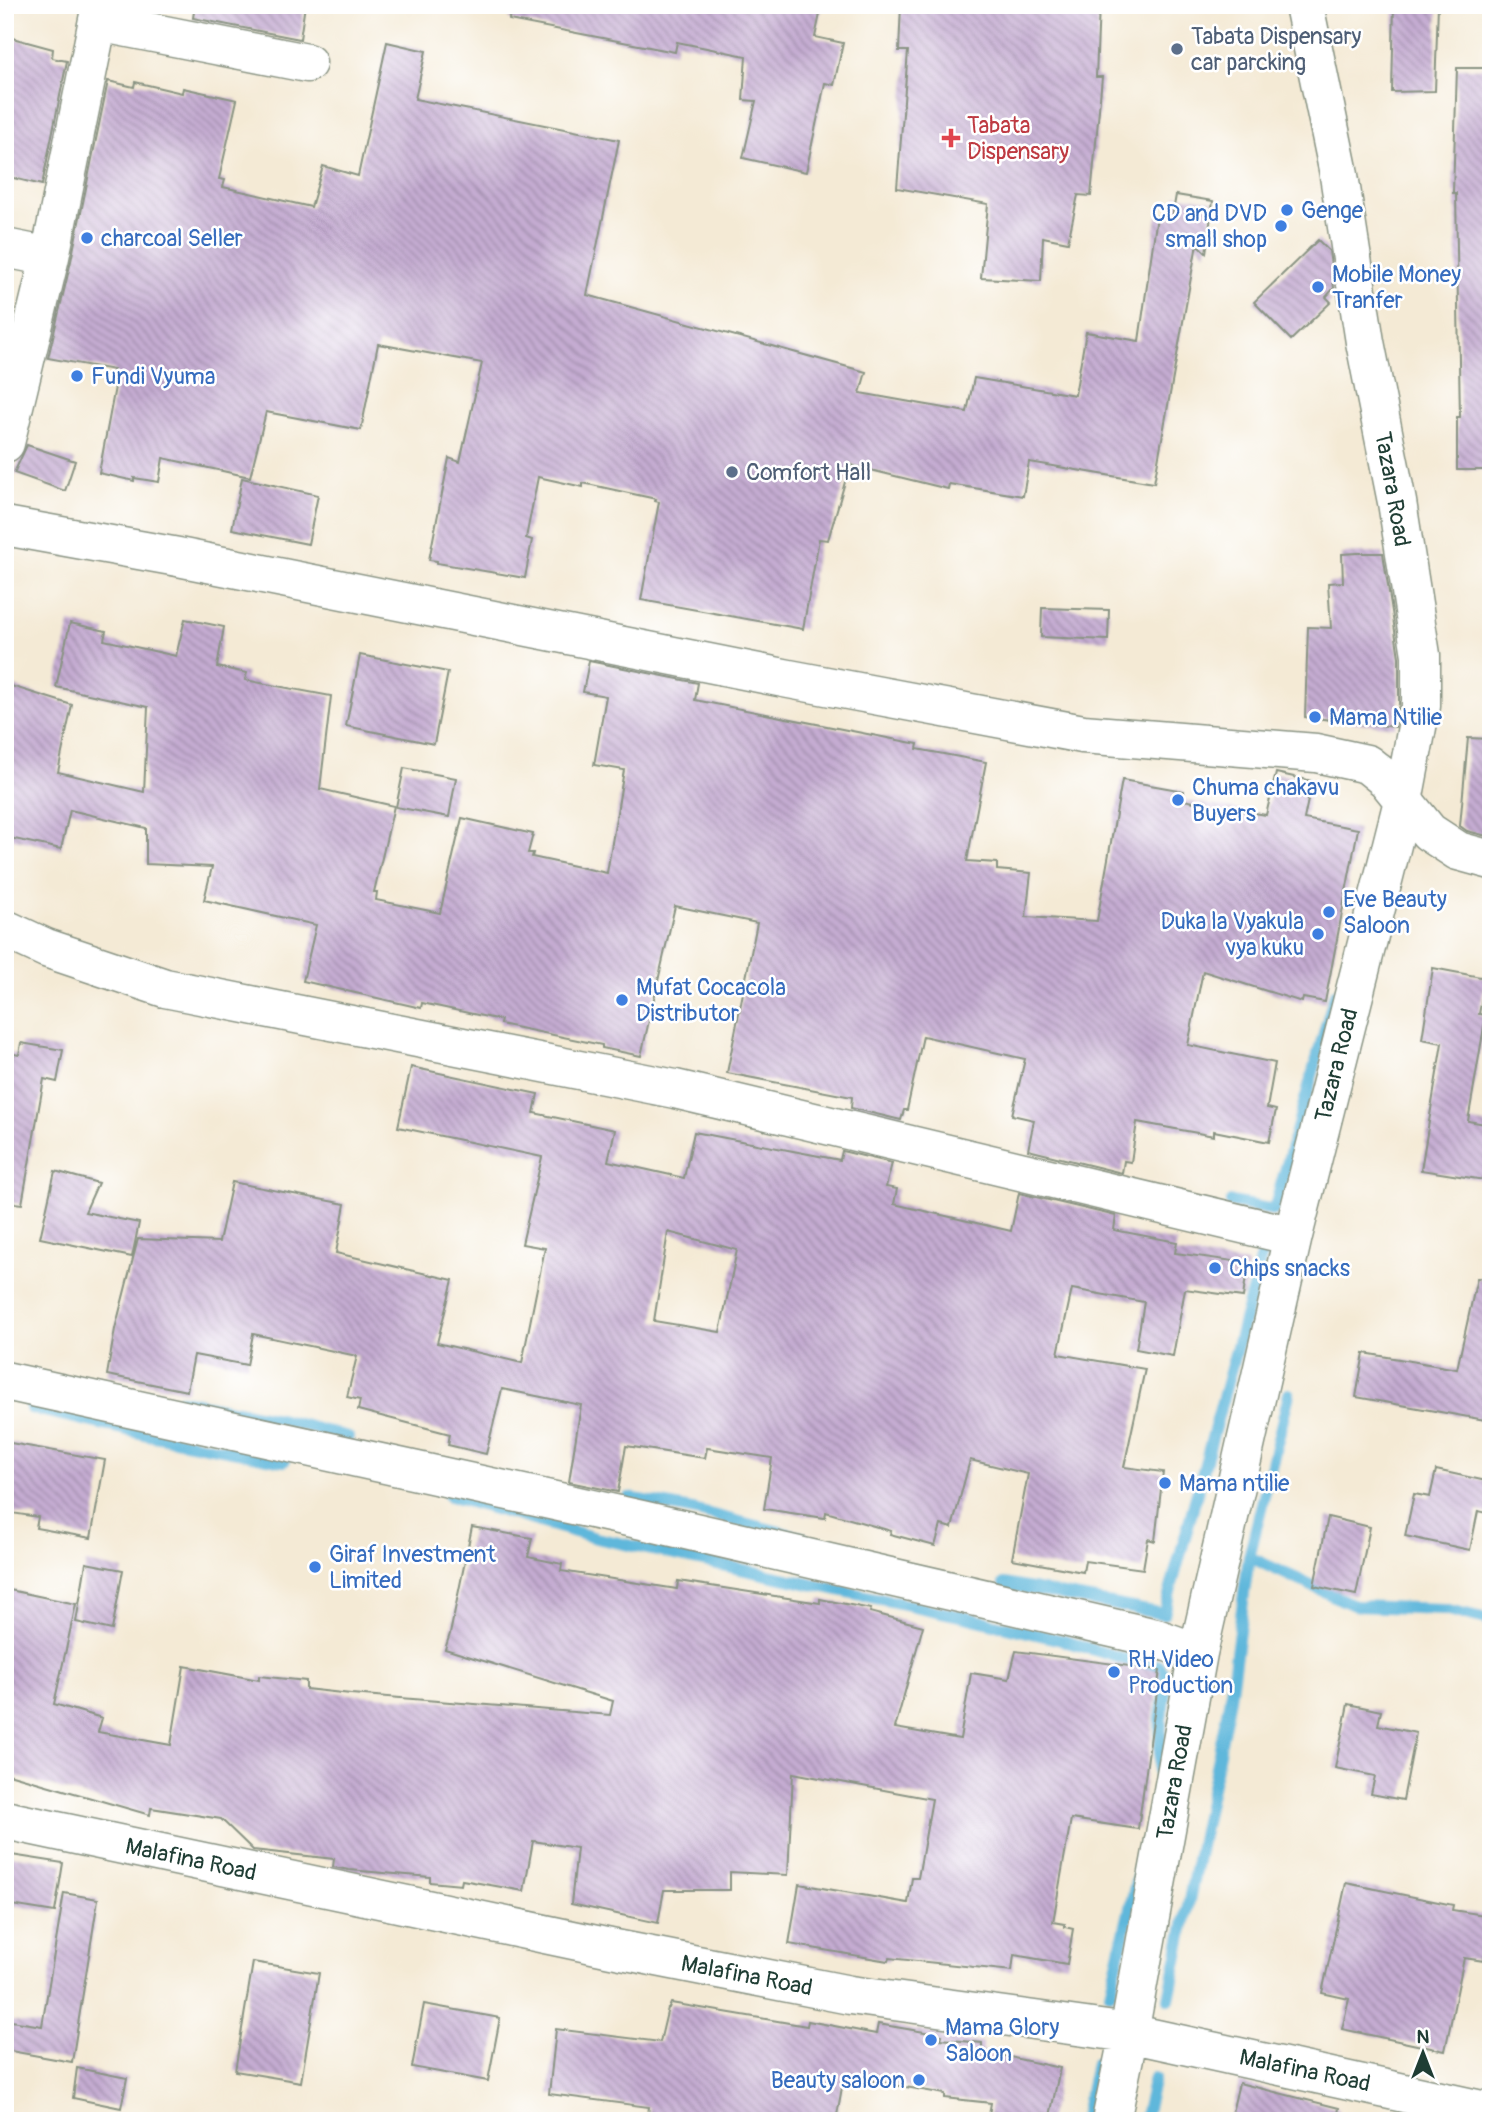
<svg xmlns="http://www.w3.org/2000/svg" width="1496" height="2126" viewBox="0 0 1496 2126" font-family="Pangolin,sans-serif">
	<style>
		.lines { fill: none; stroke-linecap: round; stroke-linejoin: round }
		.stream { stroke: #5eb7db; stroke-width: 12 }
		.building { fill: url(#building-back-hatch); fill-rule: evenodd }
		.street-casing { stroke: #8a9484; stroke-width: 41 }
		.street { stroke: #fff; stroke-width: 38 }
		.service-dot { fill: #5c6f8a; stroke: #fff; stroke-width: 2.5 }
		.health-dot { fill: #e0444e; stroke: #fff; stroke-width: 2.5 }
		.shop-dot { fill: #3f7fe0; stroke: #fff; stroke-width: 2.5 }
		.labels { text-anchor: middle; stroke-width: 5; stroke-linejoin: round; paint-order: stroke }
		.service-label { font-size: 23px; fill: #4e5e75; stroke: #fff; text-anchor: start }
		.health-label { font-size: 23px; fill: #be3a42; stroke: #fff; text-anchor: start }
		.shop-label { font-size: 23px; fill: #366cbe; stroke: #fff; text-anchor: start }
		.street-label { font-size: 23px; fill: #1f3d34; stroke: #fff }
	</style>
	<defs>
		<pattern id="building-back-hatch" width="6" height="6" patternUnits="userSpaceOnUse" patternTransform="scale(1.75)"><rect width="6" height="6" fill="#c5acd2"/><path d="M-1 5l2 2M0 0l6 6M5-1l2 2" fill="none" stroke="#9f8dab"/></pattern>
	</defs>
	<rect width="100%" height="100%" fill="#fff"/>
	<filter id="ink" filterUnits="userSpaceOnUse"><feTurbulence type="fractalNoise" baseFrequency=".0143" numOctaves="2"/><feDisplacementMap in="SourceGraphic" scale="14" xChannelSelector="R" yChannelSelector="G"/><feConvolveMatrix kernelMatrix="1 2 1 2 8 2 1 2 1" color-interpolation-filters="sRGB"/></filter>
	<filter id="wash" filterUnits="userSpaceOnUse"><feTurbulence type="fractalNoise" baseFrequency=".00686" numOctaves="4" result="noise"/><feDisplacementMap in="SourceGraphic" scale="28" xChannelSelector="R" yChannelSelector="G"/><feGaussianBlur stdDeviation="1.57" result="paint"/><feColorMatrix in="noise" values="0 0 0 0 0 0 0 0 0 0 0 0 0 0 0 0 0 1.4 0 .05"/><feComposite in="paint" operator="in"/></filter>
	<g filter="url(#wash)">
		<rect width="100%" height="100%" fill="#f4ead5"/>
		<g class="lines">
			<path class="stream" d="M1231 1202 1274 1210 1335 994
				M181 1400 283 1420 348 1437
				M31 1408 144 1434 284 1461
				M449 1496 596 1538 969 1618 1061 1640 1145 1665H1158L1167 1678 1161 1719 1159 1772
				M629 1498 697 1511 803 1538
				M1249 1557 1356 1606 1444 1609 1491 1620
				M1004 1584 1164 1614 1263 1251
				M1110 1993 1145 1844
				M1169 1999 1230 1698 1249 1557 1289 1394
				M1084 2121 1096 2063
				M1144 2121 1154 2078"/>
		</g>
		<g id="blocks">
			<path class="building" d="M195 5H305L300 39 193 18Z
				M510 5H822L815 37 843 43 834 85 825 83 806 172 743 158 756 101 743 100 746 56 677 42 675 52 509 20Z
				M901 5H1099L1096 77H1102L1091 196 1078 195 1068 242 1043 237 1041 281 981 278 988 204 897 188 908 51H899Z
				M1394 5H1438L1435 91 1392 92Z
				M5 36 53 49 52 58 67 61 42 185 5 176Z
				M387 42 426 51 415 99 619 140 587 295 866 372 860 393 967 412 974 378 1075 395 1086 332 1139 341 1157 216 1172 218 1176 195 1213 201 1206 253 1197 244 1154 483 1029 462 1023 496 949 484 948 489 850 465 828 540 819 539 803 629 641 600 659 502 655 501 656 499 583 483V487L538 477 526 538 532 540 525 578 437 563V561L429 560 449 458 460 462 482 363 378 344 361 430 266 412 250 477 163 458 159 482 134 478V481L99 473 115 387 111 386 114 370 48 358 71 261 108 81 134 87 135 82 182 93 183 88 237 100 219 179 225 180 223 187 311 207 323 166 358 176Z
				M1457 68H1491V470H1457V417H1460L1456 193H1453Z
				M1318 240 1329 251 1334 288 1326 297 1331 302 1291 340 1254 302Z
				M27 445 75 461 65 491 14 473Z
				M242 478 318 495 308 544 232 529Z
				M1358 553H1383L1399 657V704L1395 727 1305 717 1308 627 1331 628 1328 583 1343 582 1342 554Z
				M1042 608 1109 610 1108 640 1041 637Z
				M185 619 224 627 217 667 247 673 245 680 331 696 320 789 394 806 374 892H377L376 900 440 913 462 818 533 834 528 853H533L532 857 607 873 624 770 594 765 606 696 583 692 589 661 698 683 695 700 918 744 917 749 986 762 967 861 997 863V870L1031 873 1026 917 1097 921 1122 780 1184 791 1183 800 1266 815 1276 773 1312 781 1304 819 1358 829 1325 1002 1303 998 1302 1002 1203 971 1188 1045 1275 1063 1267 1108 1276 1110 1269 1142 1214 1131V1136L1137 1122 1131 1162 1124 1161 1122 1173 1028 1150 1034 1120 1012 1115 1025 1059 923 1036 907 1110H904L901 1120 851 1108 852 1097 727 1073 757 923 675 906 641 1056 602 1048V1045L500 1024 501 1020 422 1003 421 1008 303 981 316 925 204 900 212 867 146 864V828L70 810 61 849 5 837V684L72 705 58 772 144 792 148 707 56 687 70 623 106 631 104 640 176 656Z
				M360 655 448 672 434 744 346 726Z
				M1468 738 1491 739V837L1467 831 1460 826Z
				M404 768 456 778 449 817 396 807Z
				M1433 968 1486 978 1479 1014 1486 1015 1468 1121 1491 1125V1181L1421 1170 1442 1043 1422 1039Z
				M21 1043 63 1050 57 1082 44 1079 22 1204 5 1202V1052L19 1055Z
				M411 1067 538 1094 534 1113 615 1130 608 1161 684 1178 694 1132 840 1160 842 1151 892 1163 886 1187 897 1189 894 1204 1011 1231 1019 1193 1116 1216 1114 1230 1177 1242 1175 1253 1248 1263 1243 1297 1185 1289 1173 1356 1136 1349 1144 1302 1072 1289 1058 1354 1145 1369 1124 1467 1163 1472 1155 1541 1148 1539 1143 1569 1085 1561 1083 1572 1012 1559 1028 1474 970 1460 952 1528 941 1525 935 1546 890 1534 891 1531 826 1512 825 1518 764 1509 772 1458 707 1448 705 1458 626 1446 618 1492 569 1482 581 1405 502 1389 486 1454 448 1445 450 1434 358 1410 360 1400 347 1397 357 1356 253 1334 247 1365 194 1355 187 1391 107 1375 115 1329 138 1239 219 1242 232 1182 345 1204 336 1253 453 1280 437 1343 522 1363 545 1248 522 1244 542 1157 398 1127ZM668 1232 737 1250 720 1332 654 1321Z
				M55 1171 98 1183 85 1212 139 1223 132 1257 40 1238Z
				M1477 1278 1491 1279V1421L1356 1397 1364 1353 1457 1369Z
				M5 1442 105 1460 91 1538 36 1528 38 1517 5 1512Z
				M1436 1470 1491 1482V1514L1478 1511 1470 1550 1405 1536 1414 1494 1430 1497Z
				M1328 1517 1370 1527 1356 1595 1314 1586Z
				M472 1527 532 1538 528 1557 562 1564 561 1571 677 1589 678 1581 820 1603V1599L871 1609 870 1612 923 1626 895 1728 960 1739 971 1673 1009 1679 1016 1651 1160 1670 1138 1829 1071 1819 1053 1922 1065 1924V1927L1073 1929 1067 1964 1014 1955 1012 1971 889 1958 888 1961 789 1944 799 1884 908 1903 912 1878H918L932 1799 793 1773 788 1875 730 1872V1890H664L658 1923 571 1904 577 1848 533 1841 524 1891 462 1880 461 1885 430 1882V1877L349 1870 333 1867 334 1859 253 1850 221 1819 151 1808 150 1815 5 1773V1589L76 1604 54 1704 102 1718 98 1732 171 1745 184 1666 259 1680V1676L306 1681V1689L351 1694 610 1715 613 1701 445 1649 450 1634Z
				M86 1563 123 1570 112 1630 76 1622Z
				M1348 1704 1381 1711 1378 1725 1416 1733 1403 1800 1371 1794 1375 1776 1335 1768Z
				M5 1854 63 1863 55 1912 5 1904Z
				M1346 1883 1453 1905 1452 1910 1491 1916 1484 1961 1464 1958 1445 2051 1342 2029 1349 1999 1322 1993Z
				M64 1893 98 1899 72 2062 5 2050V2020L42 2026Z
				M253 1962 319 1973 301 2082 235 2071Z
				M671 2003 807 2026 808 2021 876 2034 878 2024 942 2035 941 2039 982 2043V2051L1060 2068 1049 2121H988L991 2103 945 2098V2094L844 2076 836 2121H647L649 2107 549 2094 556 2029 660 2042 668 2008H669Z
				M424 2004 500 2018 488 2081 412 2067Z
				M77 2068 127 2078 121 2108 73 2098Z
				M1239 2083 1339 2108 1337 2121H1230Z"/>
		</g>
	</g>
	<g filter="url(#ink)">
		<use href="#blocks" fill-opacity="0" stroke="#8a9484" stroke-width="2"/>
		<g class="lines">
			<defs>
				<path id="street" d="M98 22 307 63
					M5 248 50 257
					M5 443 50 257 101 5
					M5 526 178 557 789 679 1083 734 1316 753 1367 764 1387 780 1429 832 1458 851 1491 860
					M5 929 46 948 165 988 675 1089 1293 1236
					M5 1381 642 1520 1156 1638 1198 1653
					M5 1820 611 1948 850 1995 1129 2033 1491 2112
					M1111 2121 1129 2033 1198 1653 1293 1236 1403 801 1421 706V655L1397 502 1365 342 1338 169 1304 5"/>
			</defs>
			<use href="#street" class="street-casing"/>
			<use href="#street" class="street"/>
		</g>
	</g>
	<g class="service-dot">
		<circle cx="1177" cy="49" r="7"/>
		<circle cx="732" cy="472" r="7"/>
	</g>
	<path class="health-dot" d="M947.5 127.5h7v7h7v7h-7v7h-7v-7h-7v-7h7z"/>
	<g class="shop-dot">
		<circle cx="1287" cy="210" r="7"/>
		<circle cx="1281" cy="226" r="7"/>
		<circle cx="87" cy="238" r="7"/>
		<circle cx="1318" cy="287" r="7"/>
		<circle cx="77" cy="376" r="7"/>
		<circle cx="1315" cy="717" r="7"/>
		<circle cx="1178" cy="800" r="7"/>
		<circle cx="1329" cy="912" r="7"/>
		<circle cx="1318" cy="934" r="7"/>
		<circle cx="622" cy="1000" r="7"/>
		<circle cx="1215" cy="1268" r="7"/>
		<circle cx="1165" cy="1483" r="7"/>
		<circle cx="315" cy="1567" r="7"/>
		<circle cx="1114" cy="1672" r="7"/>
		<circle cx="931" cy="2040" r="7"/>
		<circle cx="919" cy="2080" r="7"/>
	</g>
	<g class="labels">
		<g class="service-label">
			<text x="1191" y="44">Tabata Dispensary<tspan x="1191" dy="26">car parcking</tspan></text>
			<text x="746" y="480">Comfort Hall</text>
		</g>
		<g class="health-label">
			<text x="967" y="133">Tabata<tspan x="967" dy="26">Dispensary</tspan></text>
		</g>
		<g class="shop-label">
			<text x="1301" y="218">Genge</text>
			<text x="1267" y="221" text-anchor="end">CD and DVD<tspan x="1267" dy="26">small shop</tspan></text>
			<text x="101" y="246">charcoal Seller</text>
			<text x="1332" y="282">Mobile Money<tspan x="1332" dy="26">Tranfer</tspan></text>
			<text x="91" y="384">Fundi Vyuma</text>
			<text x="1329" y="725">Mama Ntilie</text>
			<text x="1192" y="795">Chuma chakavu<tspan x="1192" dy="26">Buyers</tspan></text>
			<text x="1343" y="907">Eve Beauty<tspan x="1343" dy="26">Saloon</tspan></text>
			<text x="1304" y="929" text-anchor="end">Duka la Vyakula<tspan x="1304" dy="26">vya kuku</tspan></text>
			<text x="636" y="995">Mufat Cocacola<tspan x="636" dy="26">Distributor</tspan></text>
			<text x="1229" y="1276">Chips snacks</text>
			<text x="1179" y="1491">Mama ntilie</text>
			<text x="329" y="1562">Giraf Investment<tspan x="329" dy="26">Limited</tspan></text>
			<text x="1128" y="1667">RH Video<tspan x="1128" dy="26">Production</tspan></text>
			<text x="945" y="2035">Mama Glory<tspan x="945" dy="26">Saloon</tspan></text>
			<text x="905" y="2088" text-anchor="end">Beauty saloon</text>
		</g>
		<g class="street-label">
			<text transform="translate(1393 489) rotate(80)" y="8">Tazara Road</text>
			<text transform="translate(1336 1065) rotate(-76)" y="8">Tazara Road</text>
			<text transform="translate(1174 1782) rotate(-80)" y="8">Tazara Road</text>
			<text transform="translate(191 1859) rotate(12)" y="8">Malafina Road</text>
			<text transform="translate(747 1975) rotate(11)" y="8">Malafina Road</text>
			<text transform="translate(1305 2070) rotate(12)" y="8">Malafina Road</text>
		</g>
	</g>
	<rect width="1496" height="2126" fill="none" stroke="#fff" stroke-width="28"/>
	<g transform="translate(1423 2053)" stroke="#ffffff" stroke-width="5" paint-order="stroke">
	<path d="M0-5L12 26L0 18L-12 26Z" fill="#1f3d34"/>
	<text y="-10" font-size="19" font-weight="bold" text-anchor="middle" fill="#1f3d34">N</text>
	</g>
</svg>
